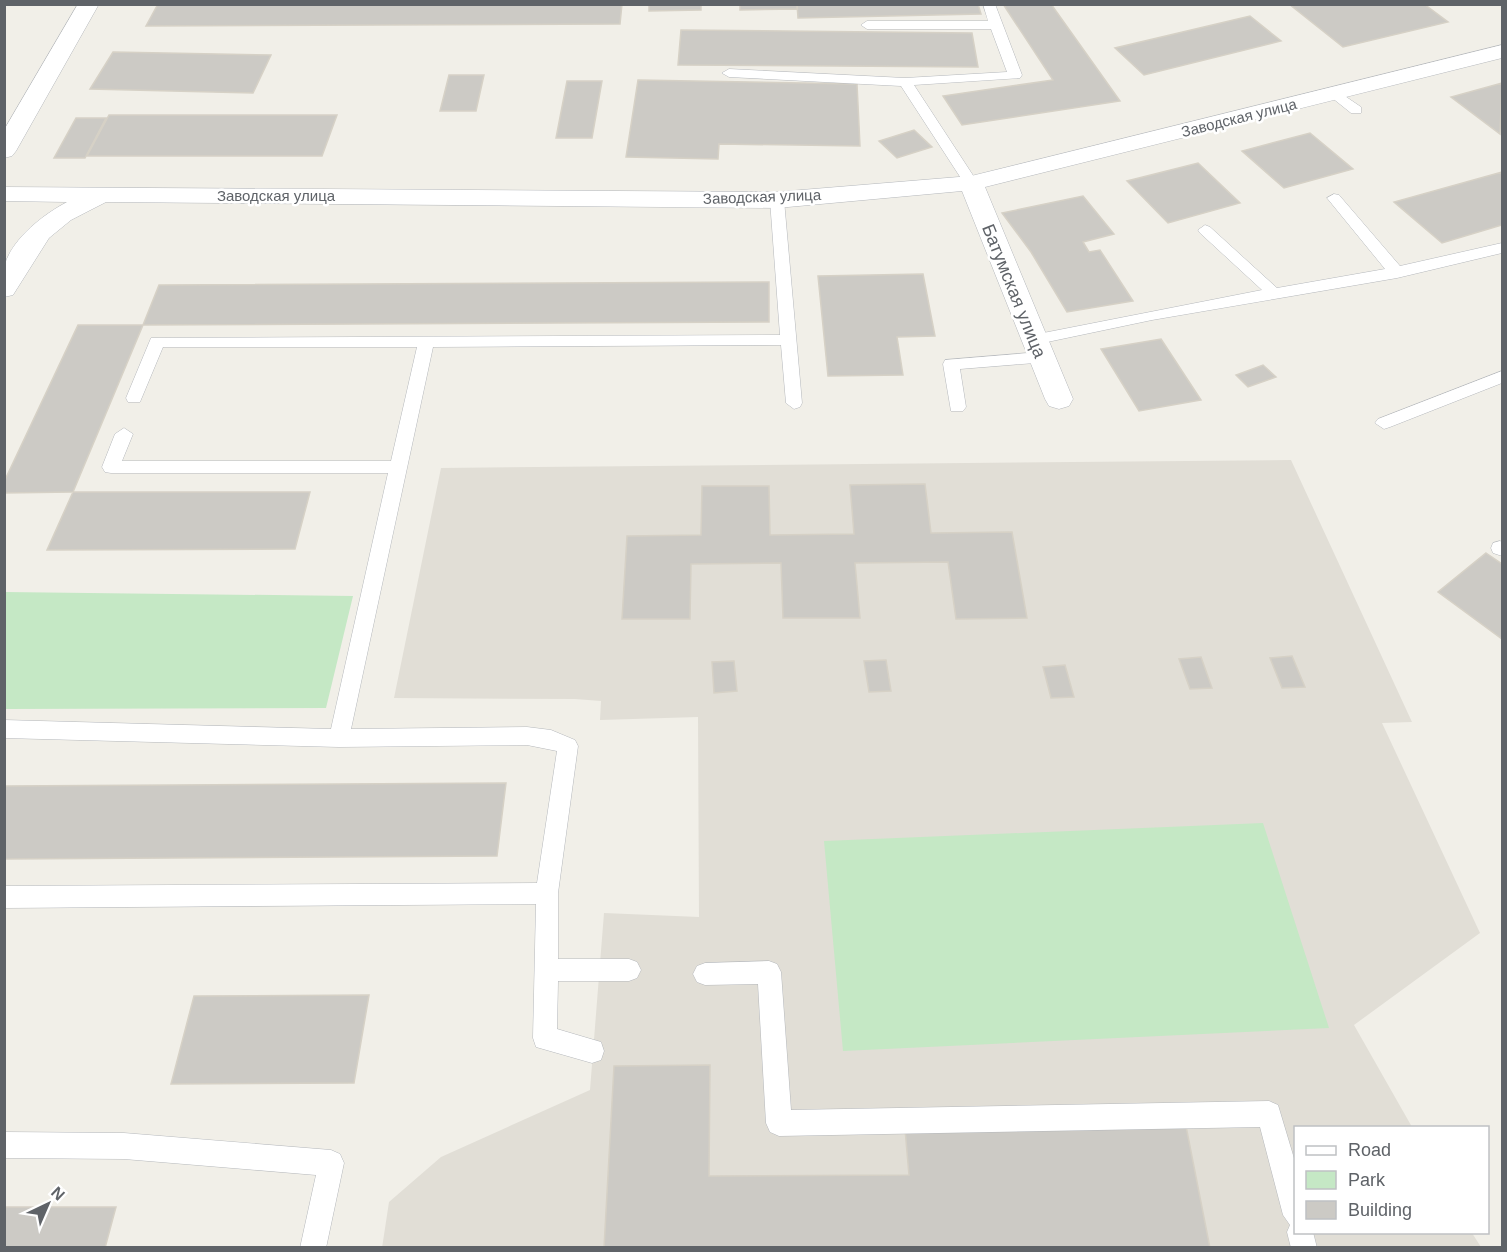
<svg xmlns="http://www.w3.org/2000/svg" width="1507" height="1252" viewBox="0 0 1507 1252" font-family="Arial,sans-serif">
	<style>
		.education { fill: #e1ded6 }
		.green { fill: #c5e8c5 }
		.building { fill: #cccac5; stroke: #d6d1c6; stroke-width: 1.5 }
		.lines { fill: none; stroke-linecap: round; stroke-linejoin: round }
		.service-casing { stroke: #b5b8bc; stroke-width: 1 }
		.minor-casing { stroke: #b5b8bc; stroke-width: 1 }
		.service { fill: #fff; fill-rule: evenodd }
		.minor { fill: #fff; fill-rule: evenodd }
		.labels { text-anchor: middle; stroke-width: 5; stroke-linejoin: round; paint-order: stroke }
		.far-street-label { font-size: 15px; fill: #5f6368; stroke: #fff }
		.street-label { font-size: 18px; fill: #5f6368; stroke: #fff }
	</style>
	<rect width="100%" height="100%" fill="#f1efe8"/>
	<path class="education" d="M1291 460 1412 722 1382 723 1480 933 1354 1025 1412 1127 1296 1128V1232L1472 1233 1481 1247 382 1248 389 1202 441 1157 590 1090 604 913 699 917 698 717 600 720 601 701 575 699 394 698 441 468Z"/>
	<path class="green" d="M5 592 353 596 326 708 5 709Z
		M1263 823 1329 1028 843 1051 824 841Z"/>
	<path class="building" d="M158 4H622L620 24 146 26Z
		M649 4H701V10L649 11Z
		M740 4H797V9L740 10Z
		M797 4H978L981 14 798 18Z
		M1003 4H1051L1120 101 962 125 943 96 1053 80Z
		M1289 4H1424L1448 22 1343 47Z
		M1250 16 1281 41 1144 75 1115 48Z
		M681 30 972 33 978 67 678 65Z
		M113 52 271 55 253 93 90 89Z
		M449 75H484L476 111H440Z
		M638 80 857 84 860 146 719 144 718 159 626 157Z
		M567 81H602L592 138H556Z
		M1502 83 1500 134 1451 97Z
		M109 115H337L322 156H87Z
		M76 118H106L85 158H54Z
		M914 130 932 147 897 158 879 141Z
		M1310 133 1353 169 1284 188 1242 151Z
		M1198 163 1240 203 1168 223 1127 181Z
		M1502 172V225L1442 243 1394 202Z
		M1083 196 1114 234 1083 242 1089 252 1100 250 1133 301 1067 312 1031 252 1002 213Z
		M923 274 935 336 897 337 903 375 828 376 818 276Z
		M769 282V322L143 325 159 285Z
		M78 325H143L73 492 4 493V482Z
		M1161 339 1201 400 1139 411 1101 349Z
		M1263 365 1276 377 1248 387 1236 375Z
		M925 484 931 533 1012 532 1027 618 956 619 948 562 855 563 860 618H783L781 563 691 564 690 619H622L627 536 701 535 702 486H769L770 535 854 534 850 485Z
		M73 492H310L295 549 47 550Z
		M1486 553 1502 564V639L1438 592Z
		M1292 656 1305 687 1282 688 1270 658Z
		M1201 657 1212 688 1190 689 1179 659Z
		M886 660 891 691 869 692 864 661Z
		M734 661 737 691 714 693 712 662Z
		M1065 665 1074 697 1051 698 1043 667Z
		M506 783 497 856 4 859V786Z
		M369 995 354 1083 171 1084 194 996Z
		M710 1065 709 1176 909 1175 905 1129 1186 1126 1210 1248H604L614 1066Z
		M4 1207H116L105 1248H4Z"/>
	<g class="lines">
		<defs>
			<path id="service" d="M983 4H995L1022 75 1020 78 914 85 978 183 976 186H966L901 86 729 77 722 73 729 69 905 78 1007 72 991 29H867L861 25 867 21H988Z
				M1336 90 1361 107V113H1351L1331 97V91Z
				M1334 194 1339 195 1400 266 1502 243V253L1397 278 1152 320 1033 345 1025 340 1033 335 1262 290 1200 233 1198 230 1205 225 1210 227 1277 288 1385 269 1327 198Z
				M777 196 784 200 802 403 800 407 794 409 786 403 781 345 433 347 351 729 527 727 551 730 575 740 578 746 558 893V959H629L637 962 641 970 637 978 629 981H558L557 1029 601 1042 604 1051 601 1060 592 1063 536 1047 533 1038 536 904 4 908V886L537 883 557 751 527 745 339 747 4 738V720L331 729 388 473H111L105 472 102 467 115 434 124 428 133 434 122 461H391L417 347H163L140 402H128L126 398 151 338 780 335 770 200Z
				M1041 352 1049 358 1047 362 960 369 966 407 963 411H951L943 364 945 360Z
				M1502 371V383L1390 427 1384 429 1375 423 1378 419Z
				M1500 541 1502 542V556L1493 553 1491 548 1493 543Z
				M769 961 777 964 781 972 791 1110 1269 1101 1278 1105 1296 1165V1232H1313L1317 1248H1291L1287 1232 1290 1225 1283 1215 1260 1127 779 1136 770 1132 766 1123 758 984 705 985 697 982 693 974 697 966 705 963Z
				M4 1132 124 1133 331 1150 340 1154 344 1163 326 1248H300L316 1175 124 1159 4 1158Z"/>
			<path id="minor" d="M78 4H99L16 151 12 156 4 158V130Z
				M1502 45V58L985 187 1073 399 1069 406 1059 409 1049 406 1045 399 962 191 777 208 106 202 71 220 49 238 13 295 4 297C4 288 2 274 5 264 13 238 44 214 67 202L4 201V187L777 192 971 176Z"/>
		</defs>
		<use href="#service" class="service-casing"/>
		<use href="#minor" class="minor-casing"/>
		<use href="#service" class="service"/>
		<use href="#minor" class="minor"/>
	</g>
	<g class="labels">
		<g class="far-street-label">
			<text transform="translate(1239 118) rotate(-14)" y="5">Заводская улица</text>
			<text x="276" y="201">Заводская улица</text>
			<text transform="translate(762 197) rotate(-2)" y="5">Заводская улица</text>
		</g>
		<g class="street-label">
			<text transform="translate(1014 291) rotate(68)" y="6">Батумская улица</text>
		</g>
	</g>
	<rect width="1507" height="1252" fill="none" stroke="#5f6368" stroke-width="12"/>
	<rect x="1294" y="1126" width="195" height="108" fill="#ffffff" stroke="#bfc1c3" stroke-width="1.5"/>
	<rect x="1306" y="1146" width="30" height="9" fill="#ffffff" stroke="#bfc1c3" stroke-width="1.5"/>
	<text x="1348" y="1156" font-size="18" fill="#5f6368">Road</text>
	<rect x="1306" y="1171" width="30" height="18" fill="#c5e8c5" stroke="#bfc1c3" stroke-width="1.5"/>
	<text x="1348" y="1186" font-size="18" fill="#5f6368">Park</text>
	<rect x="1306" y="1201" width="30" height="18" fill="#cccac5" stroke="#bfc1c3" stroke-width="1.5"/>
	<text x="1348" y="1216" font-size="18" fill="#5f6368">Building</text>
	<g transform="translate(48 1204) rotate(44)" stroke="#ffffff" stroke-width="4.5" paint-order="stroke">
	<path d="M0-4.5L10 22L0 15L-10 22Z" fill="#5f6368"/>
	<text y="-9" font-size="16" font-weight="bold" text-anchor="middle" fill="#5f6368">N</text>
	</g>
</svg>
